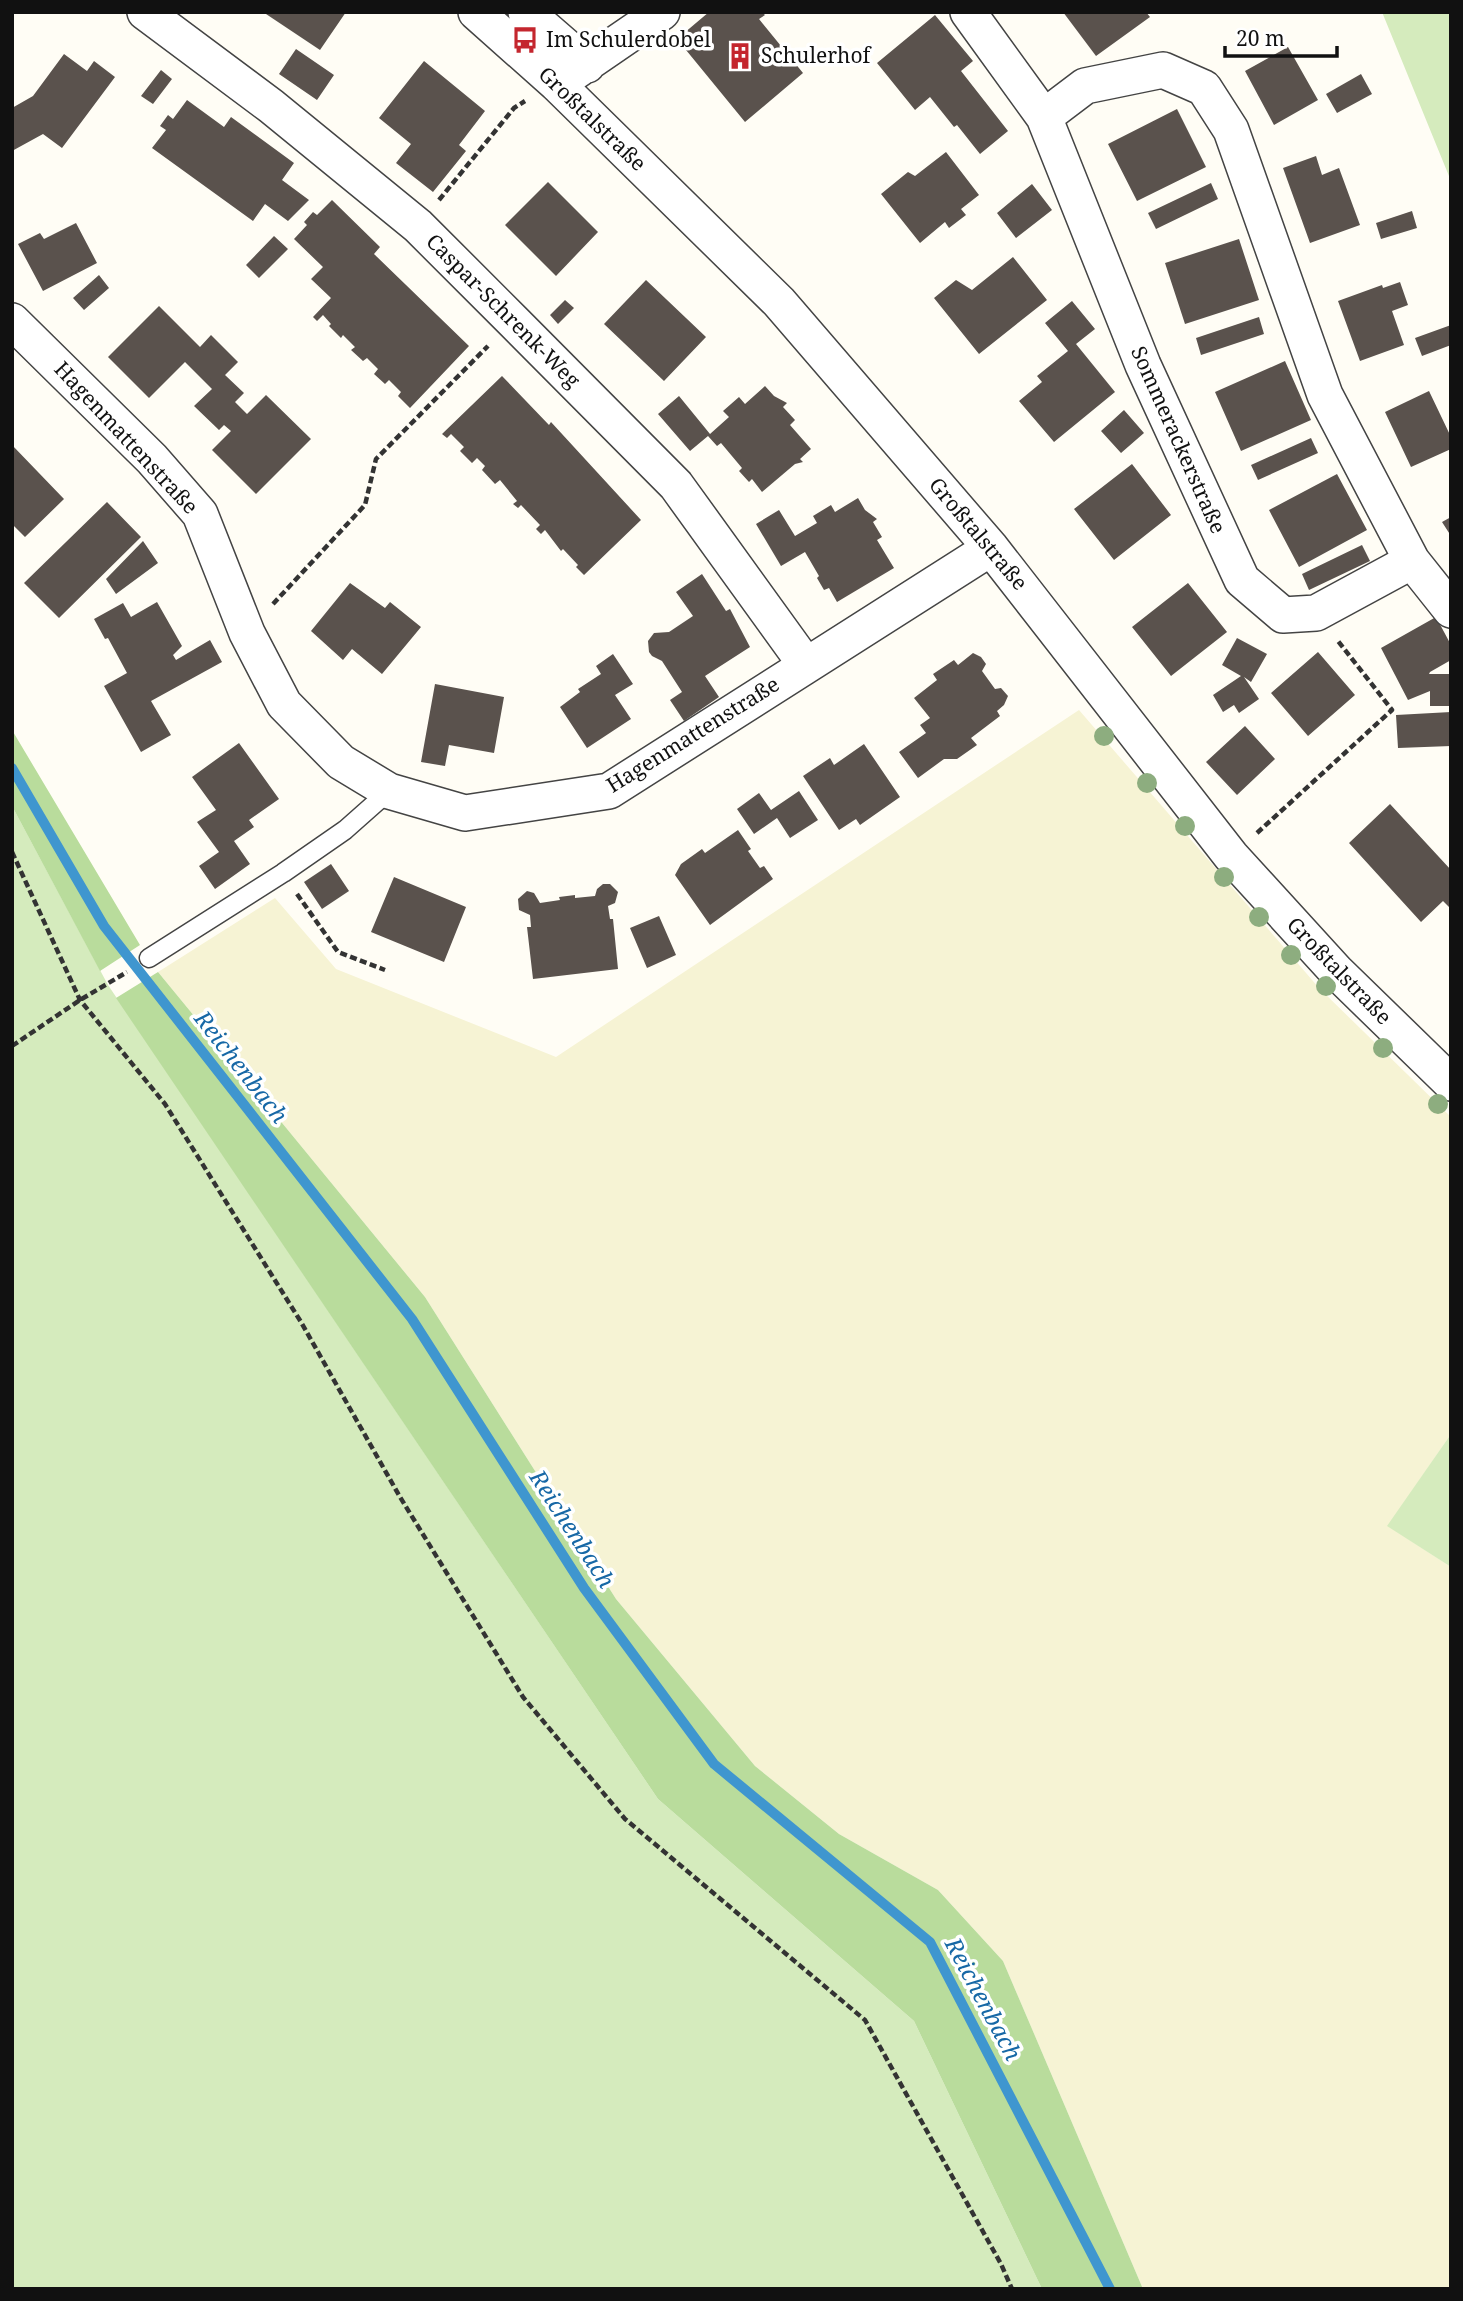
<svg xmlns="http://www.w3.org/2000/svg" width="1463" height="2301" viewBox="0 0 1463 2301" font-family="'Noto Serif',serif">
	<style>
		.farmland { fill: #f6f3d4 }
		.green { fill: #d5ebbd }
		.forest { fill: #b9dc9c }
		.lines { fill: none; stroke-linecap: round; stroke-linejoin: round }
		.stream { stroke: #3f96cf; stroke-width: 10 }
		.building { fill: #5a524d }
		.lane-casing { stroke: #444; stroke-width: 21 }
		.street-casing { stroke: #444; stroke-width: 38 }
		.path { stroke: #333; stroke-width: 4.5; stroke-dasharray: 7 3.5; stroke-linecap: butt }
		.lane { stroke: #fff; stroke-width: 18 }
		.street { stroke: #fff; stroke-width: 35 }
		.tree { fill: #8dad7f }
		.labels { text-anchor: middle; stroke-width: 7; stroke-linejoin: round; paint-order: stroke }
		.poi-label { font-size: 21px; fill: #111; stroke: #fff; text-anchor: start }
		.street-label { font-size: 21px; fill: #111; stroke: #fff }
		.water-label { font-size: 23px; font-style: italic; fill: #1768a6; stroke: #fff }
	</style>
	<rect width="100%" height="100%" fill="#fffdf5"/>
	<path class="farmland" d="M1079 710 1319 988 1451 1117V1434L1388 1526 1451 1567V2289H1143L1003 1961 938 1890 839 1834 755 1766 616 1599 425 1297 158 972 275 898 336 969 556 1057Z"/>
	<path class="green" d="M1382 12H1451V181Z
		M12 806 108 985 658 1799 914 2021 1042 2289H12Z
		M1451 1434V1567L1387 1526Z"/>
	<path class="forest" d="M12 730 140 945 100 971 12 806Z
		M158 972 425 1297 616 1599 755 1766 839 1834 938 1890 1003 1961 1143 2289H1042L914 2021 658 1799 116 998Z"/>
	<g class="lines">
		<path class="stream" d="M12 768 104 926 412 1319 584 1588 714 1764 930 1942 1110 2289"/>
	</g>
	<path class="building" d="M263 12H346L320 50Z
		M709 12H762L765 15 759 19 803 73 745 122 677 39Z
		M1063 12H1146L1150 17 1096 56Z
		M935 15 973 61 961 71 1008 131 980 154 957 125 954 127 930 97 915 110 877 63Z
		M1288 47 1318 100 1274 125 1245 71Z
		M296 49 334 75 317 100 279 74Z
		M64 54 87 71 94 61 115 77 62 148 43 134 12 151V108L33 96Z
		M424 61 485 111 459 145 466 151 433 192 396 163 411 144 379 118Z
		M161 70 172 79 153 104 141 96Z
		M1361 74 1372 94 1337 113 1326 94Z
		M187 100 224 127 231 117 294 163 282 180 309 200 288 221 265 204 253 221 152 148 166 130 160 126 168 115 173 119Z
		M1177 109 1206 167 1137 201 1108 144Z
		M946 152 979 195 961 209 966 215 949 228 945 222 920 243 881 194 908 172 915 176Z
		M1316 156 1322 175 1339 168 1360 225 1310 243 1283 168Z
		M548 182 598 232 556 276 505 225Z
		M1211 183 1218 199 1156 229 1148 213Z
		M1032 184 1052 210 1016 238 997 213Z
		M332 200 380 247 374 254 469 346 410 408 398 396 401 392 389 380 385 384 374 374 378 369 367 358 363 361 351 350 355 347 343 335 341 338 329 326 331 324 323 315 317 321 313 317 331 298 311 279 323 267 294 239 307 225 304 222 313 212 317 215Z
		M1412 211 1417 228 1381 239 1376 223Z
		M76 223 97 263 43 291 18 244 40 233 44 239Z
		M274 236 288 249 259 278 246 265Z
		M1239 239 1259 300 1185 324 1165 263Z
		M1013 257 1047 300 979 354 934 298 956 280 972 290Z
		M99 275 109 288 84 310 73 298Z
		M646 280 706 337 664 381 604 324Z
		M1400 282 1408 305 1392 311 1404 345 1360 361 1338 301 1382 285 1383 288Z
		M565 300 574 308 558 324 550 315Z
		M1072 301 1095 329 1076 344 1115 392 1054 442 1019 401 1042 382 1037 376 1068 351 1045 323Z
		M159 306 200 347 211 335 238 362 225 375 244 393 235 402 247 414 266 395 311 439 256 494 212 450 231 431 224 425 219 430 194 406 212 389 185 362 149 398 108 357Z
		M1259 317 1264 334 1201 355 1196 338Z
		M1451 325V345L1422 356 1415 338Z
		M1285 361 1311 420 1241 451 1215 392Z
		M502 376 549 425 551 422 641 520 584 575 576 567 578 565 563 549 561 551 545 530 541 534 536 529 540 525 521 505 518 508 513 504 517 501 500 480 495 484 482 470 485 466 477 458 472 463 460 451 464 447 451 434 447 438 442 434Z
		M765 386 774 396 787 403 783 407 795 420 790 425 811 449 800 459 803 462 795 464 762 492 752 479 749 482 739 471 742 468 721 443 717 446 708 436 690 451 658 414 679 396 710 434 729 417 723 411 739 397 745 404Z
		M1429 391 1451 437V449L1411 467 1385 412Z
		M1124 410 1144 433 1121 453 1101 431Z
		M1311 438 1318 453 1258 480 1251 465Z
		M12 445 64 499 25 537 12 524Z
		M1132 464 1171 515 1114 560 1074 509Z
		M1337 474 1367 530 1299 567 1269 510Z
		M858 498 865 510 877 519 873 522 882 537 877 540 894 568 837 602 829 588 824 590 817 578 819 576 805 552 781 566 756 524 779 510 795 536 817 523 813 516 831 505 835 512Z
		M107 502 141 537 59 618 24 583Z
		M1451 517V536L1442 522Z
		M143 541 158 563 116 594 106 579Z
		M1362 545 1370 561 1309 590 1302 574Z
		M702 574 726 611 730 609 750 647 705 676 719 697 684 721 670 700 682 692 662 661 652 656 649 652 648 641 654 633 669 632 693 616 676 592Z
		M350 583 385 608 390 602 421 627 382 674 352 649 343 660 311 631Z
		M1188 583 1227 632 1171 676 1132 627Z
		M157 602 182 646 173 655 176 660 210 640 222 662 151 701 171 735 141 752 104 686 127 673 108 638 105 639 94 619 123 603 131 617Z
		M1436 617 1451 645V660L1430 672 1429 674H1451V706H1430V691L1408 700 1381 648Z
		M1237 638 1267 654 1251 682 1244 677 1259 699 1239 713 1234 705 1223 712 1213 695 1241 676 1222 665Z
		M1318 652 1355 695 1308 736 1271 693Z
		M973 653 981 657 986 664 982 671 995 689 1001 688 1008 696 1004 705 997 711 1000 716 971 738 977 745 957 759H944L918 778 899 752 926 733 920 725 930 718 914 698 937 680 933 674 954 660 958 665Z
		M613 654 633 684 615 695 631 719 587 748 560 707 580 692 578 689 601 674 596 666Z
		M435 684 504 697 494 753 449 745 445 766 421 762Z
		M1451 712V746L1398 748 1396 715Z
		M1245 726 1275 759 1237 795 1206 762Z
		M239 743 279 799 249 820 254 827 234 841 250 864 215 889 199 866 219 852 197 822 216 810 192 777Z
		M864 744 900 797 860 825 856 819 839 830 803 776 830 758 834 765Z
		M799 791 818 820 790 838 777 818 754 834 737 809 759 793 771 810Z
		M1390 804 1451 870V909L1443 901 1421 922 1349 843Z
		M738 830 751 849 748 851 760 868 764 866 773 879 710 925 675 875 681 864 702 849 705 853Z
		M331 864 349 891 322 909 304 882Z
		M394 877 466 907 444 962 371 932Z
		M603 884H610L618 892 615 903 608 906 610 919H613L618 969 533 979 527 927H531L530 915 519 910 518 899 527 891 534 893 540 903 560 900 559 897 575 895V898L595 896 597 889Z
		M659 916 676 955 647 968 630 928Z"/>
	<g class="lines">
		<defs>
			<path id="lane" d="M149 958 283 873 345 830 389 791"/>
			<path id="street" d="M145 12 271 106 418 226 513 321 676 485 806 665
				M476 12 557 84 779 302 991 548 1231 856 1336 971 1451 1083
				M526 12 587 65
				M968 12 1044 117 1143 365 1242 580 1283 615 1316 613 1412 561
				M557 84 662 12
				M1044 117 1085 86 1163 70 1204 88 1231 130 1325 395 1412 561 1451 610
				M12 321 152 459 200 514 247 633 284 704 341 762 389 791 465 813 609 791 991 548"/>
		</defs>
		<use href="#lane" class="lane-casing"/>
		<use href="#street" class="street-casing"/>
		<path class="path" d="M439 200 514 108 525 101
			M273 604 365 505 376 459 488 346
			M1257 833 1392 710 1338 641
			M12 852 80 1000 165 1104 301 1322 400 1497 523 1697 625 1819 865 2020 1001 2264 1012 2289
			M297 894 338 952 385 970
			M12 1046 80 1000 127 972"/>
		<use href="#lane" class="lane"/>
		<use href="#street" class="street"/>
	</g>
	<g class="tree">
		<circle cx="1104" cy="736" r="10"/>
		<circle cx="1147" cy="783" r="10"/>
		<circle cx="1185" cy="826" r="10"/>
		<circle cx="1224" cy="877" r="10"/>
		<circle cx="1259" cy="917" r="10"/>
		<circle cx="1291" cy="955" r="10"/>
		<circle cx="1326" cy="986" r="10"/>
		<circle cx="1383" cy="1048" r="10"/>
		<circle cx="1438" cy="1104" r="10"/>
	</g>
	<defs>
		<symbol id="bus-bare" viewBox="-9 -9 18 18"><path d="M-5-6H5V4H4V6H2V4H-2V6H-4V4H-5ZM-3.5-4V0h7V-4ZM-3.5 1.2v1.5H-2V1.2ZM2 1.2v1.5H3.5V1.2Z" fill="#c4262e" stroke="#fff" stroke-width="2.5" paint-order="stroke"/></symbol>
		<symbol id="building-bare" viewBox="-9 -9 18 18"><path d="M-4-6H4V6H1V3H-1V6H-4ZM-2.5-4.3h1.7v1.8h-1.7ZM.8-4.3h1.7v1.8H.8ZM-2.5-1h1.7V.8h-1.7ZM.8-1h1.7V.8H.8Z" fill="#c4262e" stroke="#fff" stroke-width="2.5" paint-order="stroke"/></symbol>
	</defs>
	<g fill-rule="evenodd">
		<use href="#bus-bare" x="506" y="21" width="38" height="38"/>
		<use href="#building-bare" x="721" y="37" width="38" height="38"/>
	</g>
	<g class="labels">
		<g class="poi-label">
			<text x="546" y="47">Im Schulerdobel</text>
			<text x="761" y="63">Schulerhof</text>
		</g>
		<g class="street-label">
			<text transform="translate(592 119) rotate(44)" y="7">Großtalstraße</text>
			<text transform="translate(503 311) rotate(45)" y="7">Caspar-Schrenk-Weg</text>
			<text transform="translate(126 438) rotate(47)" y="7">Hagenmattenstraße</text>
			<text transform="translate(1178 440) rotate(66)" y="7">Sommerackerstraße</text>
			<text transform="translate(978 534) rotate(50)" y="7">Großtalstraße</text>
			<text transform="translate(693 735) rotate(-32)" y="7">Hagenmattenstraße</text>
			<text transform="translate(1339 971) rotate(46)" y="7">Großtalstraße</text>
		</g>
		<g class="water-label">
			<text transform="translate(241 1067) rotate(52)" y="8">Reichenbach</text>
			<text transform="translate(572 1529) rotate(57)" y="8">Reichenbach</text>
			<text transform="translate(983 1999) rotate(62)" y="8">Reichenbach</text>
		</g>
	</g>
	<rect width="1463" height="2301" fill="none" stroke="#111111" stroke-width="28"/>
	<path d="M1225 46v10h112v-10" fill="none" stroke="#111111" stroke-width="3.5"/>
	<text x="1236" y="46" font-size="21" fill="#111111" stroke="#ffffff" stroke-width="5" paint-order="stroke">20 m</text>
</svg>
